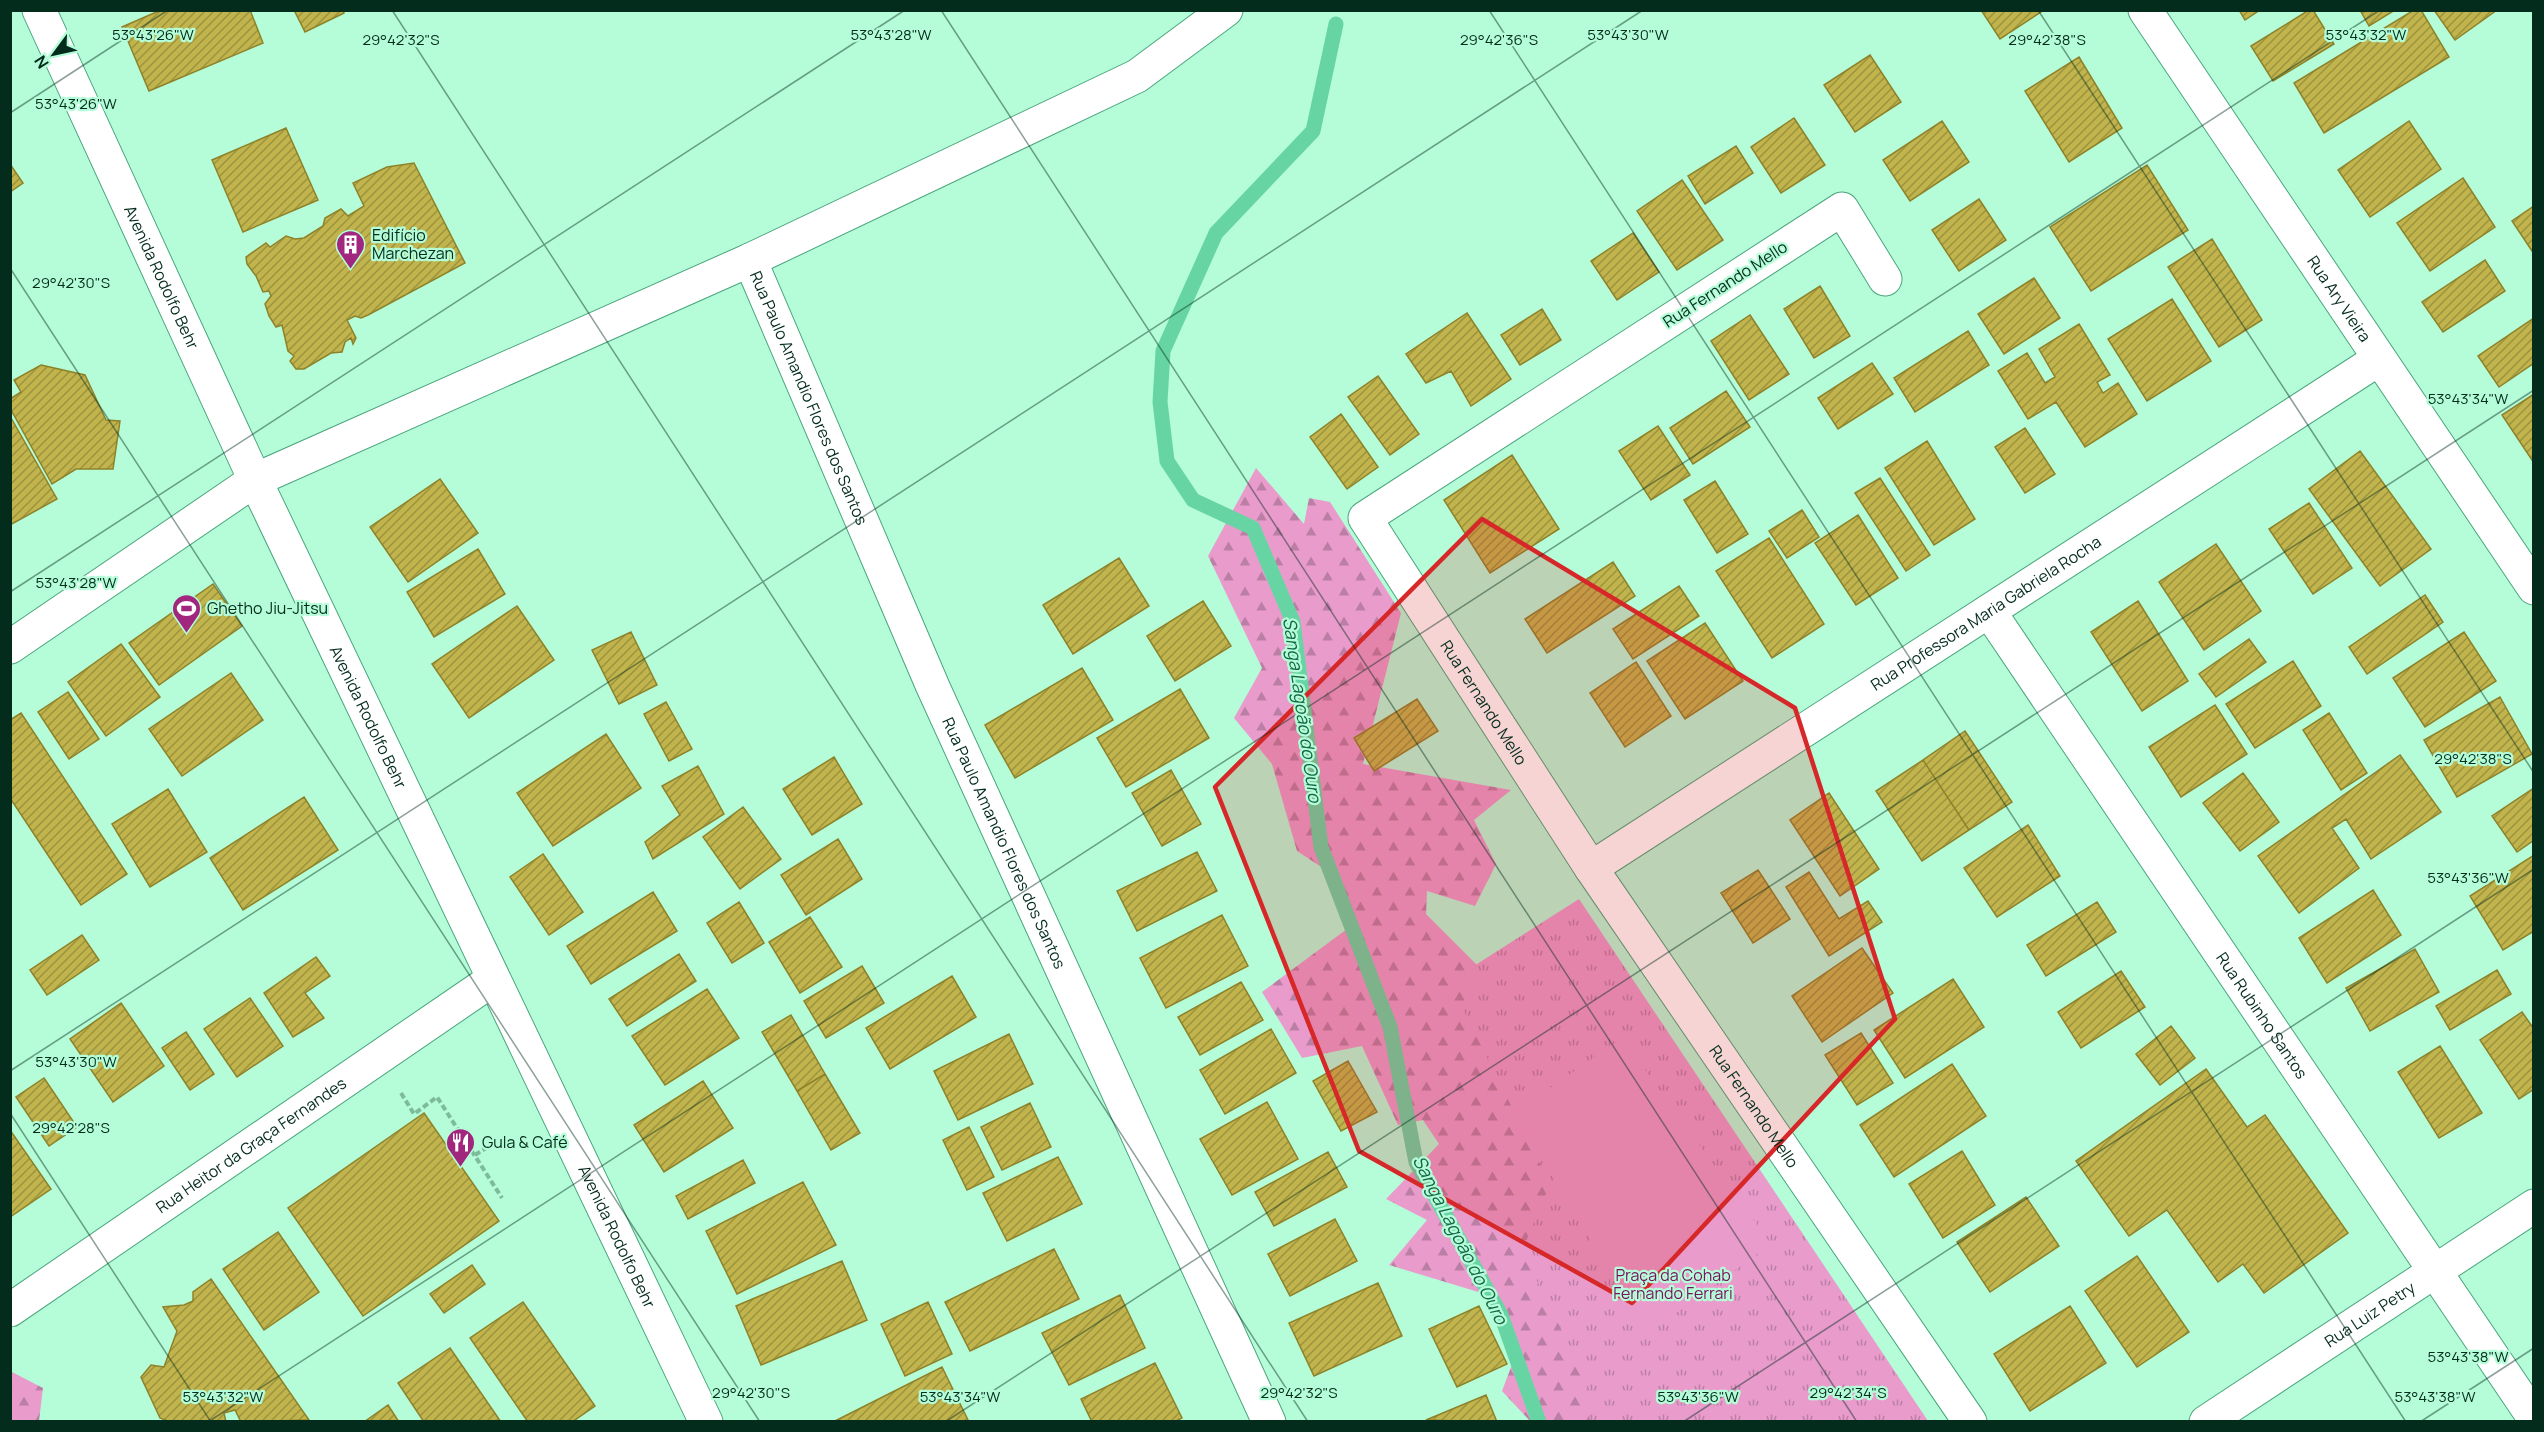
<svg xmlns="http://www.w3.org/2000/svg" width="2544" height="1432" viewBox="0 0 2544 1432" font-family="Manrope,sans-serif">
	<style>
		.grass { fill: url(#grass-tufts) }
		.forest { fill: url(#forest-firs) }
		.pitch { fill: #e99bcc }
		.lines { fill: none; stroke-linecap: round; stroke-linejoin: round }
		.stream { stroke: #67d5a3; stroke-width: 15 }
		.building { fill: url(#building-hatch); stroke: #8d8229; stroke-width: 1.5 }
		.minor-casing { stroke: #4aa67d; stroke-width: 35 }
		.path { stroke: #7dbb9d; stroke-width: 4; stroke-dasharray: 6 3; stroke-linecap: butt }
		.minor { stroke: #fff; stroke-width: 33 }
		.marked { fill: #d62828; fill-opacity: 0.2; stroke: #d62828; stroke-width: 4.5; stroke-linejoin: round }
		.ticks { fill: none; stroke: #032c1c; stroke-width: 1.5; stroke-opacity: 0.45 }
		.labels { text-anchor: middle; stroke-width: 4.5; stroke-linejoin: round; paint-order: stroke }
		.poi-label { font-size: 16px; fill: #032c1c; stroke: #b5fdd8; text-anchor: start }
		.street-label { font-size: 16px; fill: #032c1c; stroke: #b5fdd8 }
		.park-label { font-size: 16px; fill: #78115d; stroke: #b5fdd8 }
		.water-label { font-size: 18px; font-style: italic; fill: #126646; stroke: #b5fdd8 }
		.ticks-label { font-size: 15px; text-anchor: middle; fill: #032c1c; stroke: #b5fdd8; stroke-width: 4.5; stroke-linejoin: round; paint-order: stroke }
	</style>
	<defs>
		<pattern id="grass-tufts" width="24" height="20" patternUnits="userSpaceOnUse" patternTransform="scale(1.5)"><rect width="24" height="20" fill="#e99bcc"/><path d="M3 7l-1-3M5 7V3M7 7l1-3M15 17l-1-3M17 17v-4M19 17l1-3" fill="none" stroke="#bb7fa5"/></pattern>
		<pattern id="forest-firs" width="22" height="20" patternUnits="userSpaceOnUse" patternTransform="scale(1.5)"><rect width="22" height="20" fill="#e99bcc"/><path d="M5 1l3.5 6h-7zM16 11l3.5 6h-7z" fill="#bb7fa5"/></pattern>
		<pattern id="building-hatch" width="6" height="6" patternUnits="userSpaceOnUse" patternTransform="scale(1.5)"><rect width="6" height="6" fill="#c1b44c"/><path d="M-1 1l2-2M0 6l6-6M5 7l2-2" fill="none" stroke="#9b933e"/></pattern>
	</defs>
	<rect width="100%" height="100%" fill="#b5fdd8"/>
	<path class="grass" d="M1579 899 1928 1421H1581L1416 1003Z"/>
	<path class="forest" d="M1256 468 1304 524 1309 498 1330 502 1401 613 1363 764 1511 790 1474 820 1496 864 1475 906 1427 891 1426 914 1477 965 1463 1009 1550 1184 1522 1251 1586 1379 1590 1421H1530L1502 1391 1516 1354 1485 1294 1389 1265 1427 1220 1386 1199 1439 1144 1423 1120 1398 1125 1362 1046 1302 1058 1262 992 1347 929 1338 878 1297 851 1272 764 1234 718 1262 668 1208 556Z
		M10 1371 43 1388 39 1421H11Z"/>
	<path class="pitch" d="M1622 1038 1771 1244 1647 1334 1514 1113Z"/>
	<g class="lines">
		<path class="stream" d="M1336 24 1313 131 1216 233 1163 351 1160 402 1167 461 1193 500 1253 528 1293 622 1321 847 1390 1027 1416 1162 1501 1315 1539 1422"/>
	</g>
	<path class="building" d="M161 10H250L263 43 149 91 122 27Z
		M294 10H343L344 13 305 32Z
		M1981 10H2044L2000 39Z
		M2239 10H2260L2245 20Z
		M2309 10H2313L2334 44 2273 81 2251 46Z
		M2360 10H2395L2369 26Z
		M2414 10H2421L2449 57 2324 133 2294 83Z
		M2434 10H2497L2455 40Z
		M1870 55 1901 102 1855 132 1824 85Z
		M2079 57 2122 128 2069 162 2025 91Z
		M1794 118 1825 165 1781 193 1751 147Z
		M1942 121 1969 162 1910 201 1883 160Z
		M2409 121 2441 169 2370 217 2338 170Z
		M286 128 318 200 243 232 212 160Z
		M1736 146 1753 173 1705 204 1688 176Z
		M414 163 465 263 368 315 361 318 355 316 347 320 356 338 353 344 351 338 345 342 342 352 331 353 304 369H296L290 361 294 356 288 351 282 325 276 327 269 316 265 304 271 296 269 291 263 292 256 276 247 264 246 257 266 243 270 247 286 236 295 239 304 238 323 226 325 218 341 209 348 216 364 206 353 183 387 167Z
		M10 164 23 183 10 192Z
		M2147 165 2188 230 2091 291 2050 227Z
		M2463 178 2495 227 2430 271 2397 223Z
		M1682 180 1723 240 1677 270 1637 211Z
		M1979 199 2006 240 1959 271 1932 230Z
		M2534 206V254L2512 221Z
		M1633 233 1659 272 1617 300 1591 261Z
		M2212 239 2262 320 2219 347 2168 267Z
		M2485 260 2505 291 2443 332 2422 302Z
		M2034 278 2060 318 2004 354 1978 314Z
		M1820 286 1850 336 1814 358 1784 309Z
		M2172 299 2211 361 2147 401 2108 339Z
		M1542 309 1561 340 1520 365 1501 335Z
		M1467 313 1511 379 1471 406 1451 371 1426 383 1406 354Z
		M1750 315 1789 374 1749 400 1711 341Z
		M2534 318V363L2499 387 2478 356Z
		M2079 324 2110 375 2097 382 2103 393 2118 383 2137 414 2085 447 2056 402 2028 419 1998 371 2027 353 2045 383 2055 377 2039 349Z
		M1968 331 1989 365 1915 412 1894 378Z
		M1872 363 1893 394 1838 429 1818 398Z
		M41 365 85 375 106 420 120 421 113 469H76L52 484 10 408V399L21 392 14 380Z
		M1378 376 1419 434 1390 455 1348 397Z
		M1726 391 1750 427 1693 464 1670 428Z
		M2534 394V459L2532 460 2502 415Z
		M1341 414 1378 467 1347 489 1310 437Z
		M10 416 57 499 10 525Z
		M1658 426 1690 475 1651 500 1619 451Z
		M2025 428 2055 474 2025 493 1995 447Z
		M1927 441 1975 519 1934 545 1885 468Z
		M2360 451 2431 549 2380 586 2309 489Z
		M1512 455 1559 529 1490 573 1444 500Z
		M1880 478 1930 555 1906 571 1855 493Z
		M440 479 478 533 408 582 370 527Z
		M1715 481 1748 534 1717 553 1684 500Z
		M2309 503 2352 568 2313 594 2269 529Z
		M1802 510 1819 537 1787 558 1769 531Z
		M1858 515 1898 578 1856 605 1815 543Z
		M1769 538 1824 624 1772 658 1716 571Z
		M2216 544 2261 611 2204 650 2159 582Z
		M478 549 505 594 434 637 407 592Z
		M1119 558 1149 606 1073 654 1043 605Z
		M1613 562 1635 596 1547 653 1525 619Z
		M213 584 242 626 159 685 129 643Z
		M1679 586 1699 616 1633 659 1613 629Z
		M2425 595 2443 622 2367 674 2349 647Z
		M1203 601 1231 646 1175 681 1147 636Z
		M2138 601 2188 681 2142 711 2091 632Z
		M517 606 554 660 469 718 432 664Z
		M1705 623 1743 681 1685 719 1647 661Z
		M631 632 657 685 619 704 592 650Z
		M2464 632 2496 681 2425 727 2393 678Z
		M2249 639 2266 662 2216 697 2199 674Z
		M121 644 160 697 106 736 68 682Z
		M2293 661 2321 706 2255 748 2226 704Z
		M1636 662 1671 716 1625 747 1590 693Z
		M1082 668 1113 720 1015 778 985 725Z
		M231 673 263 720 182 776 149 729Z
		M1180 689 1209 738 1126 787 1097 738Z
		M68 692 99 739 69 759 38 712Z
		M2500 697 2532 754 2457 797 2424 740Z
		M1417 699 1438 731 1374 771 1354 738Z
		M666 702 692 749 669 761 644 714Z
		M2215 705 2247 754 2181 797 2149 747Z
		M21 713 127 874 81 905 10 798V720Z
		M2329 713 2367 773 2341 790 2303 730Z
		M1965 731 2012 802 1969 830 1923 760Z
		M606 734 641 788 553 846 517 793Z
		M2400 755 2441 812 2371 859 2346 819 2332 828 2359 868 2299 913 2258 856Z
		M834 757 862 804 812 835 783 789Z
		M1923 760 1969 830 1922 861 1876 791Z
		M698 766 724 814 653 859 645 842 680 815 662 786Z
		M1171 770 1201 824 1162 846 1132 793Z
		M2243 773 2279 822 2240 851 2203 803Z
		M2534 788V840L2517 852 2492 816Z
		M168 789 207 852 150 887 112 824Z
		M1829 793 1879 869 1840 896 1790 820Z
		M304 797 338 850 243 910 210 858Z
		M743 807 781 859 740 889 703 837Z
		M2028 825 2060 876 1997 917 1964 868Z
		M838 839 862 879 806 915 781 875Z
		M1197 852 1217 891 1137 931 1117 891Z
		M543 854 583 912 549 935 510 877Z
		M2534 855V931L2503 950 2470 896Z
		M1758 870 1790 919 1753 943 1721 893Z
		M1809 872 1839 919 1868 901 1882 922 1829 956 1786 887Z
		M2373 890 2401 935 2327 983 2299 938Z
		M653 892 677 931 591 984 567 946Z
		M739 902 764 943 732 963 707 923Z
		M2097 902 2116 932 2046 976 2027 945Z
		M1222 915 1248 966 1166 1008 1140 958Z
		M810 917 842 967 800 993 769 942Z
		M82 935 99 960 47 995 30 970Z
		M1862 948 1893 993 1822 1042 1792 996Z
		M2415 949 2439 992 2370 1031 2346 988Z
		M679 954 696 981 627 1026 609 999Z
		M316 957 330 976 305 993 324 1018 293 1037 264 993Z
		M862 966 884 1003 826 1038 804 1001Z
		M2497 970 2511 994 2450 1030 2436 1006Z
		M2121 971 2145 1007 2081 1048 2058 1012Z
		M952 976 976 1017 890 1069 866 1028Z
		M1953 979 1984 1027 1905 1078 1874 1030Z
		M1241 982 1263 1020 1200 1055 1178 1017Z
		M707 989 739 1038 665 1085 632 1036Z
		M250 998 283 1046 237 1077 204 1029Z
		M121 1003 164 1066 113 1102 70 1039Z
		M2522 1012 2534 1029V1089L2519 1099 2480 1040Z
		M791 1015 825 1074 797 1091 762 1032Z
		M2171 1026 2195 1058 2160 1085 2136 1054Z
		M1271 1029 1296 1073 1225 1114 1200 1070Z
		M186 1032 214 1074 190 1090 162 1048Z
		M1861 1033 1893 1083 1857 1105 1825 1055Z
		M1009 1034 1033 1084 958 1120 934 1071Z
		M2440 1046 2482 1113 2439 1138 2398 1072Z
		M1348 1061 1377 1112 1341 1131 1313 1081Z
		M1952 1064 1986 1116 1894 1177 1860 1125Z
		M2206 1069 2247 1127 2265 1115 2348 1233 2264 1293 2243 1264 2218 1282 2167 1210 2129 1236 2076 1161Z
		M825 1074 860 1133 831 1150 797 1091Z
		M44 1078 77 1127 49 1146 16 1097Z
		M703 1081 733 1128 664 1172 634 1125Z
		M1267 1102 1298 1159 1232 1195 1200 1139Z
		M1030 1103 1051 1147 1002 1170 981 1127Z
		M424 1113 499 1221 363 1316 288 1208Z
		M969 1127 994 1177 967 1190 943 1140Z
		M10 1130 51 1189 10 1217Z
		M1962 1151 1995 1205 1943 1238 1909 1184Z
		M1328 1152 1347 1187 1274 1226 1255 1192Z
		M1058 1157 1082 1204 1007 1241 983 1193Z
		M743 1160 755 1183 688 1219 676 1196Z
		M803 1182 836 1245 737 1294 706 1231Z
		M2026 1197 2059 1246 1990 1292 1957 1242Z
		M1335 1219 1357 1261 1290 1296 1268 1254Z
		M278 1232 319 1292 264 1330 223 1269Z
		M1054 1249 1079 1299 970 1351 945 1302Z
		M2137 1256 2189 1332 2137 1367 2085 1291Z
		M842 1261 867 1320 761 1365 736 1306Z
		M472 1265 485 1284 444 1313 430 1294Z
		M211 1279 309 1420 241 1422 235 1410 224 1413 226 1422H170L160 1418 141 1377 151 1365 164 1367 177 1331 163 1307 184 1305 193 1301V1292Z
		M1378 1283 1402 1336 1314 1376 1289 1323Z
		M1120 1295 1145 1348 1069 1385 1042 1333Z
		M523 1302 595 1406 572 1422H528L470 1338Z
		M928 1302 952 1354 905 1376 881 1324Z
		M1479 1306 1507 1364 1457 1387 1429 1329Z
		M2070 1306 2106 1363 2030 1411 1994 1354Z
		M450 1348 501 1422H424L398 1383Z
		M1155 1363 1182 1418 1174 1422H1092L1081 1399Z
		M942 1367 969 1422H833Z
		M1486 1395 1497 1422 1426 1420Z
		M388 1405 399 1422H364Z"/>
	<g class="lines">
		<defs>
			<g id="minor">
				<path id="s1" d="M39 10 255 480 706 1422"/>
				<path id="s2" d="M2145 10 2534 588"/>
				<path id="s3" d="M750 260 933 687 1269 1422"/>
				<path id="s4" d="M1885 279 1842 209 1365 518 1591 868 1970 1422"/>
				<path id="s5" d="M1989 611 2534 1418"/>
				<path d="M10 647 255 480 750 260 1137 76 1226 10"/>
				<path id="s6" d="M1591 868 2379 359"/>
				<path id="s7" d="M10 1310 492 980"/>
				<path id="s8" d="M2206 1422 2534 1206"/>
			</g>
		</defs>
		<use href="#minor" class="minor-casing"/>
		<path class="path" d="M401 1093 414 1114 437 1097 502 1198
			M475 1155 494 1143"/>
		<use href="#minor" class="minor"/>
	</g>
	<path class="marked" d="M1482 519 1795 708 1895 1019 1632 1303 1359 1151 1215 787Z"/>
	<path class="ticks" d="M392 10 1308 1422M941 10 1857 1422M1489 10 2406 1422M2038 10 2534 773M10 113 168 10M10 268 760 1422M10 592 905 10M10 1071 1643 10M10 1113 211 1422M208 1422 2380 10M945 1422 2534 390M1683 1422 2534 869M2420 1422 2534 1348"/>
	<defs>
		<symbol id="building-pin" viewBox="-11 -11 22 30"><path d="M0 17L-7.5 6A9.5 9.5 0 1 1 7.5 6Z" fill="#a0277d" stroke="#b5fdd8"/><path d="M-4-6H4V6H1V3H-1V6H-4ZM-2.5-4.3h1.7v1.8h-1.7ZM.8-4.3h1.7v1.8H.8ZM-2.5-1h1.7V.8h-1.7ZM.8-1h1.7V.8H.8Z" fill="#fff"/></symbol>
		<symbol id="stadium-pin" viewBox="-11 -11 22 30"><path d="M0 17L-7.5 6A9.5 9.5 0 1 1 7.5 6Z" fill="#a0277d" stroke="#b5fdd8"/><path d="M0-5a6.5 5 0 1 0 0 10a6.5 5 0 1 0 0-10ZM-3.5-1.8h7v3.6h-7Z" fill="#fff"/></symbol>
		<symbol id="restaurant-pin" viewBox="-11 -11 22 30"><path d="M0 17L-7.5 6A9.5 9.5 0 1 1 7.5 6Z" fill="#a0277d" stroke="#b5fdd8"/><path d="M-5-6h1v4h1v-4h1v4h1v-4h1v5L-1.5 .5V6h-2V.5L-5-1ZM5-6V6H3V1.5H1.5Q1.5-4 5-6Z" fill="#fff"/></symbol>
	</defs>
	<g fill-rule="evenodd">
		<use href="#building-pin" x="334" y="228" width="33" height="45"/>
		<use href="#stadium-pin" x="170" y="592" width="33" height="45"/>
		<use href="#restaurant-pin" x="444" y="1126" width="33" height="45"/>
	</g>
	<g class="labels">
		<g class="poi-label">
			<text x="372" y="241">Edifício<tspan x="372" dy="18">Marchezan</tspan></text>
			<text x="207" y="614">Ghetho Jiu-Jitsu</text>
			<text x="482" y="1148">Gula &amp; Café</text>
		</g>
		<g class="street-label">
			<text dy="6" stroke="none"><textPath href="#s1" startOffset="294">Avenida Rodolfo Behr</textPath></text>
			<text transform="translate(1725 284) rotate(-33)" y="6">Rua Fernando Mello</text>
			<text dy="6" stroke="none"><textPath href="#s2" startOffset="348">Rua Ary Vieira</textPath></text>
			<text dy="6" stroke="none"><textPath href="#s3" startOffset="150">Rua Paulo Amandio Flores dos Santos</textPath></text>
			<text dy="6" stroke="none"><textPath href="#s6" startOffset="470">Rua Professora Maria Gabriela Rocha</textPath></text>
			<text dy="6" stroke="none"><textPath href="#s4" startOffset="870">Rua Fernando Mello</textPath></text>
			<text dy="6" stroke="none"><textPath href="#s1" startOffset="780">Avenida Rodolfo Behr</textPath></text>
			<text dy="6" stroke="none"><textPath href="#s3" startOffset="636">Rua Paulo Amandio Flores dos Santos</textPath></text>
			<text dy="6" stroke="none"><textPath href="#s5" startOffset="488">Rua Rubinho Santos</textPath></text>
			<text dy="6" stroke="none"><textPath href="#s4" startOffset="1356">Rua Fernando Mello</textPath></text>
			<text dy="6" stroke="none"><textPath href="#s7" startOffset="292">Rua Heitor da Graça Fernandes</textPath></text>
			<text dy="6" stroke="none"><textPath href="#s1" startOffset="1356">Avenida Rodolfo Behr</textPath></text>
			<text dy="6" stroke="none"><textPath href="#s8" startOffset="196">Rua Luiz Petry</textPath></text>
		</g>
		<g class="park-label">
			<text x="1673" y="1281">Praça da Cohab<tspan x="1673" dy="18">Fernando Ferrari</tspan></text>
		</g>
		<g class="water-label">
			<text transform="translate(1302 710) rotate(82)" y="6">Sanga Lagoão do Ouro</text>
			<text transform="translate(1460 1240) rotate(63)" y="6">Sanga Lagoão do Ouro</text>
		</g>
	</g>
	<g class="ticks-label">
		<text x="153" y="40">53°43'26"W</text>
		<text x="891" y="40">53°43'28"W</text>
		<text x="1628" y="40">53°43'30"W</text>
		<text x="2366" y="40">53°43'32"W</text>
		<text x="401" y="45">29°42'32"S</text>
		<text x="2047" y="45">29°42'38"S</text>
		<text x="1499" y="45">29°42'36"S</text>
		<text x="76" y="109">53°43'26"W</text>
		<text x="71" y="288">29°42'30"S</text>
		<text x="2468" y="404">53°43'34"W</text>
		<text x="76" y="588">53°43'28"W</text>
		<text x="2473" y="764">29°42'38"S</text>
		<text x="2468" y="883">53°43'36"W</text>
		<text x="76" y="1067">53°43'30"W</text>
		<text x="71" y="1133">29°42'28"S</text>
		<text x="2468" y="1362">53°43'38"W</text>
		<text x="751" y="1398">29°42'30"S</text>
		<text x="1299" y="1398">29°42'32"S</text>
		<text x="1848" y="1398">29°42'34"S</text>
		<text x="223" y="1402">53°43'32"W</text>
		<text x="960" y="1402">53°43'34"W</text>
		<text x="1698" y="1402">53°43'36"W</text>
		<text x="2435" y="1402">53°43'38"W</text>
	</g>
	<rect width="2544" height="1432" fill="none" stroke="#032c1c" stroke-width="24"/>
	<g transform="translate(54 54) rotate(237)" stroke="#b5fdd8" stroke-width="4.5" paint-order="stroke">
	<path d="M0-4.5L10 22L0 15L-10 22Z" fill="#032c1c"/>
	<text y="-9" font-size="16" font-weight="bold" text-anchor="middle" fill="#032c1c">N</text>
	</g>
</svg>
